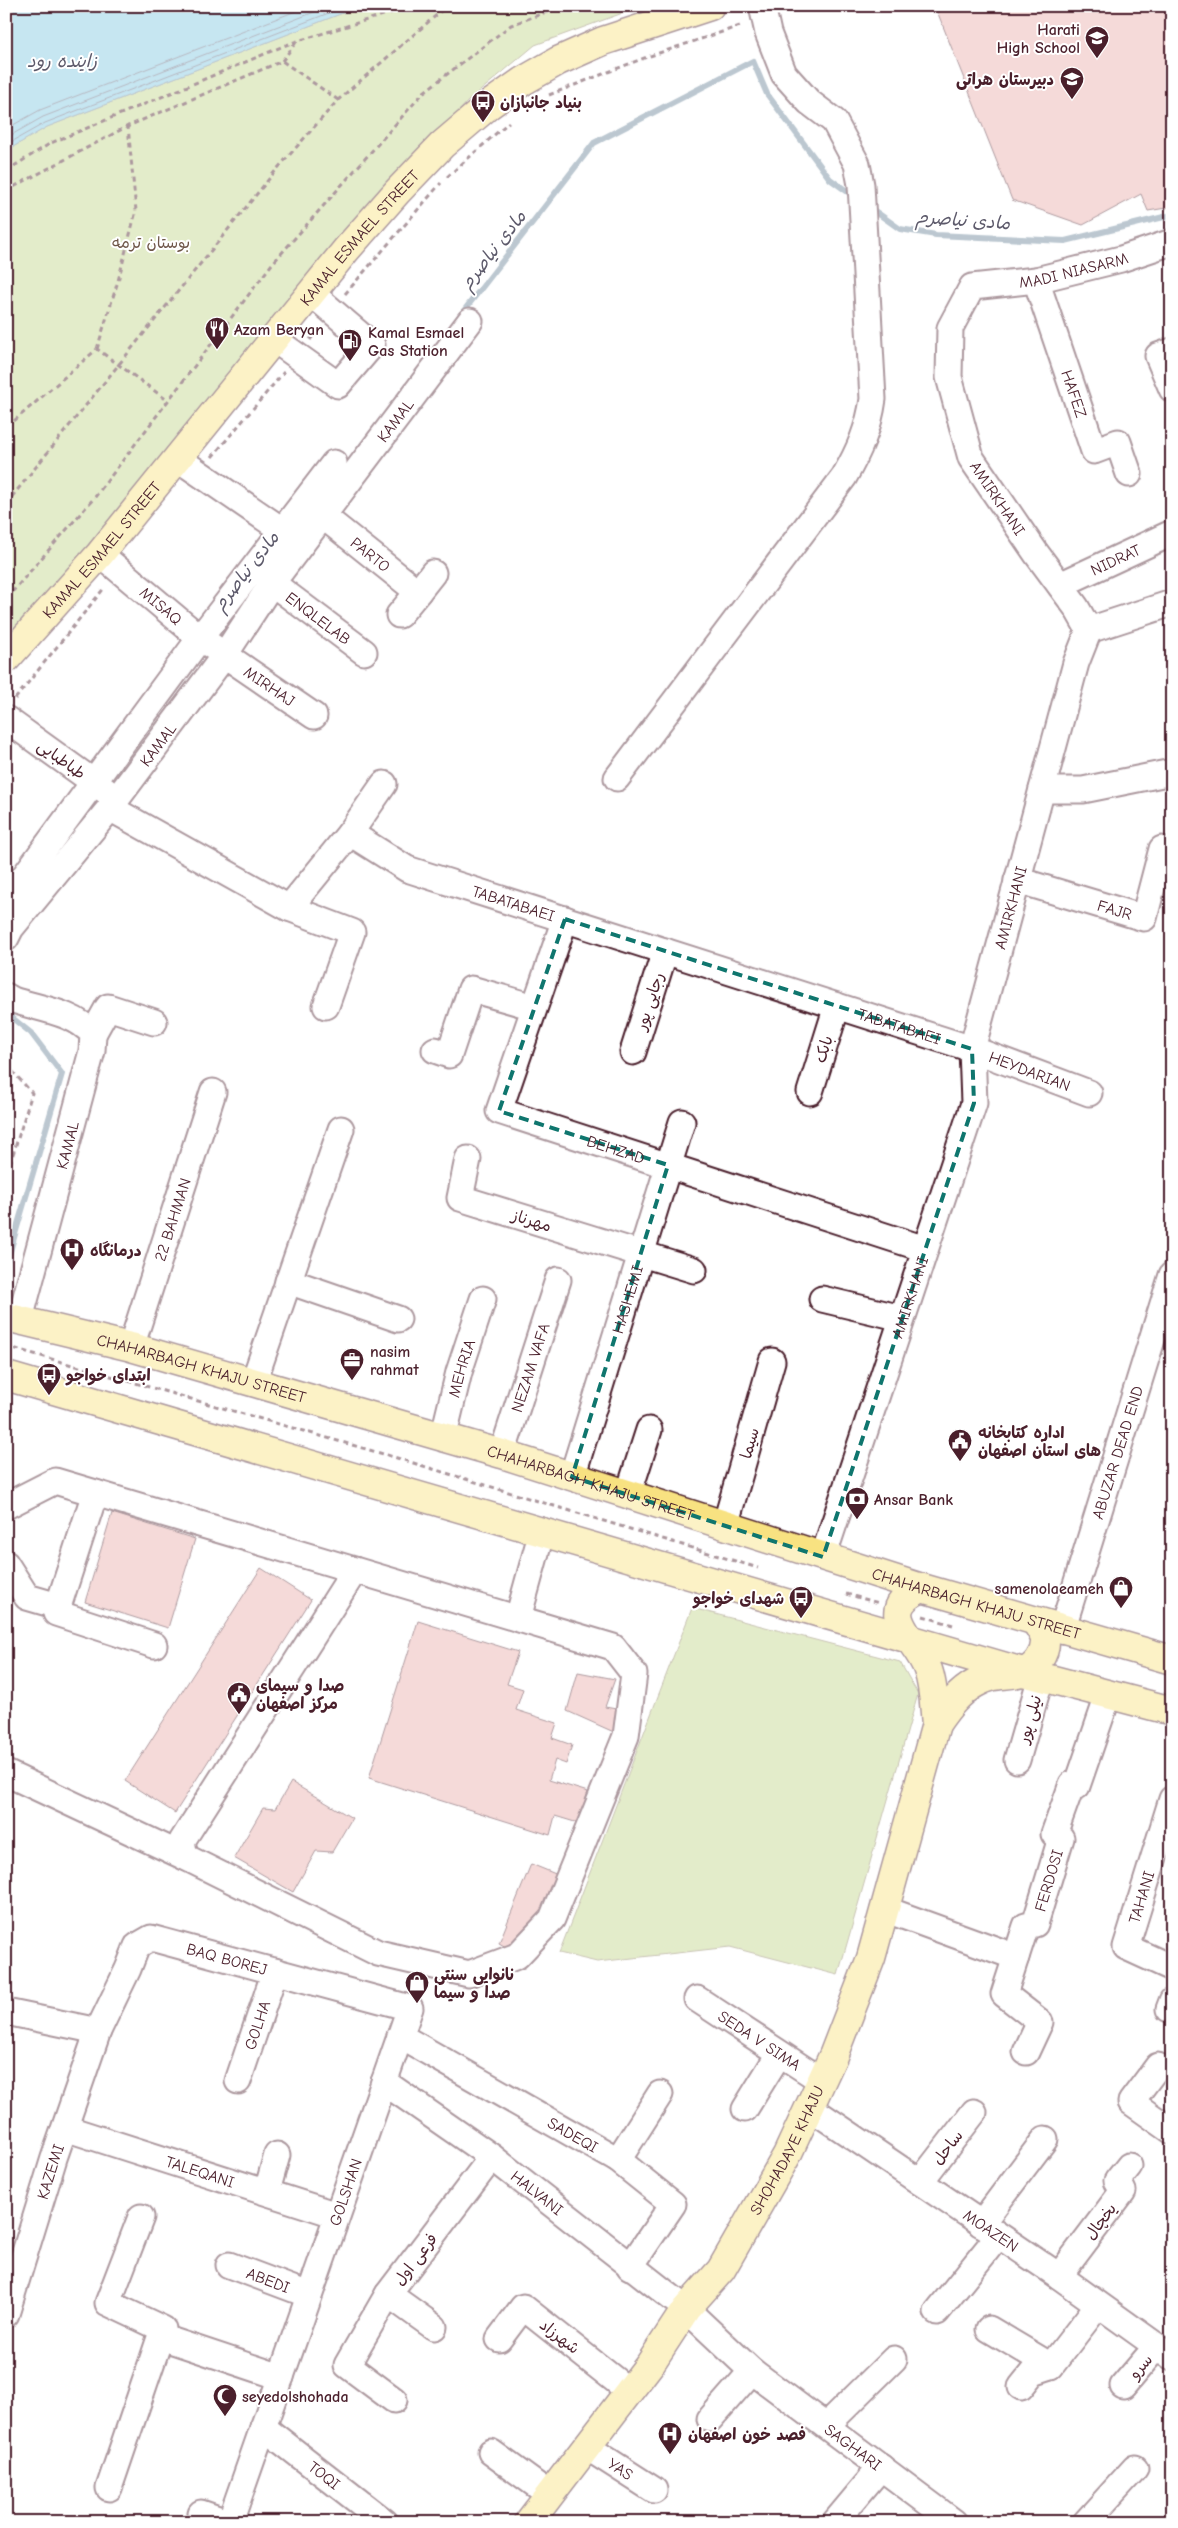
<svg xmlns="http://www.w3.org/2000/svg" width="1178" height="2528" viewBox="0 0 1178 2528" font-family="'Comic Neue','Playpen Sans Arabic',sans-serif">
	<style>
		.green { fill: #c2d58a; stroke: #867a5a }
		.water { fill: #80c7e1; stroke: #6a8498 }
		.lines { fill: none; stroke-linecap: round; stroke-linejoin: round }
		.shore { stroke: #606274; stroke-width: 1 }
		.stream { stroke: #6a8498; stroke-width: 6 }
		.building { fill: #e9adaa; stroke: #4a1f2b }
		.minor-casing { stroke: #4a1f2b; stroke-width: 29 }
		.major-casing { stroke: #4a1f2b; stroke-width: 31 }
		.path { stroke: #4a1f2b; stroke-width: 3; stroke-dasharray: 5 4; stroke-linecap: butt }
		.minor { stroke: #fff; stroke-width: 25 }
		.major { stroke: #f8e281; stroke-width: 28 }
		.marked { fill: none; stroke: #0f766e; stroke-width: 4; stroke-dasharray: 10 6; stroke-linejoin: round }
		.labels { text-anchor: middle; stroke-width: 4; stroke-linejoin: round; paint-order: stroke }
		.poi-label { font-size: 16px; font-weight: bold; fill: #4a1f2b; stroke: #fff; text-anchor: start }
		.street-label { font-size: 16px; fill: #4a1f2b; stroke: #fff }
		.park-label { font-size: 16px; fill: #6e5648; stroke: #fff }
		.water-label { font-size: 18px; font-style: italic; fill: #5d5a6b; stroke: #fff }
	</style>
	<rect width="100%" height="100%" fill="#fff"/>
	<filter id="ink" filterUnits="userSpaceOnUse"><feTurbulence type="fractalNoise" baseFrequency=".02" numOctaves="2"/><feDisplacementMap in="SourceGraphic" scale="10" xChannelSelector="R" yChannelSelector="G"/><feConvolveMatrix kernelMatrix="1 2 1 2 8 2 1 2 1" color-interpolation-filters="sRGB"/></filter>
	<g filter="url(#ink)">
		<path class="green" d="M361 6H642L535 45 468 101 255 341 6 645V151L47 127Z
			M692 1608 900 1662 918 1694 838 1975 730 1947 597 1962 559 1953Z"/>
		<path class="water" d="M6 6H361L47 127 6 151Z"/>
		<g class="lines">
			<path class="shore" d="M6 129 40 110 309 6
				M6 138 43 117 330 6
				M6 145 45 123 347 6"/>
			<path class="stream" d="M869 207 900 229 936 235 1065 241 1172 215
				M459 317 594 143 753 61 767 94 830 179 855 197
				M71 834 87 812
				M6 1013 31 1033 62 1074 6 1265"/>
		</g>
		<path class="building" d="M935 6H1172V207L1148 211 1141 194 1083 225 1012 200Z
			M112 1513 195 1539 168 1628 85 1602Z
			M261 1568 311 1600 175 1813 125 1781Z
			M418 1621 518 1652 507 1684 523 1689 516 1710 557 1723 552 1738 572 1745 566 1764 555 1760 549 1780 588 1792 578 1823 555 1816 550 1835 369 1778Z
			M578 1672 615 1679 605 1707 622 1710 616 1733 567 1711Z
			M291 1782 352 1818 332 1852 316 1851 293 1892 234 1858 263 1808 275 1809Z
			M531 1864 558 1875 535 1936 513 1951 499 1943Z"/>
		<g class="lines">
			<defs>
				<g id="minor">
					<path id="s1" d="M1036 280 1094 451 1118 442 1129 474"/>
					<path d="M275 340 338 385 372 345 311 293"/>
					<path d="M1172 351 1158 356 1172 389"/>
					<path d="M177 458 295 539"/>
					<path id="s2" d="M323 516 418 592 433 573"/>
					<path id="s3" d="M100 554 200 638 314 716"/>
					<path id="s4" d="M272 583 364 652"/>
					<path id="s5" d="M1060 585 1172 533"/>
					<path d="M399 615 418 592"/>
					<path d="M1089 630 1172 603"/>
					<path d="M6 719 106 791"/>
					<path d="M617 778 844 477C859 451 869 428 873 399L861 185 857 164 834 121 809 102 784 74 768 33 762 6"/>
					<path d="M1042 790H1083L1172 772"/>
					<path id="s6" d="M110 808 289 908 350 833 407 869 972 1049 1089 1093"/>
					<path d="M350 833 384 784"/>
					<path id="s7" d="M1017 880 1144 918 1162 849"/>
					<path d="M6 901 200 638 334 463"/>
					<path d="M289 908 352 932 326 1006"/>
					<path id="s8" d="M565 919 499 1111 925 1249"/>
					<path id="s9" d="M6 938 11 928 110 808 224 656 272 583 470 321"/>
					<path d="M6 996 13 1000C40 1009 74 1012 93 1034L92 1051 20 1319"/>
					<path d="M93 1034 108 1007 154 1022"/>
					<path d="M435 1050 449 1055 471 989 534 1007"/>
					<path d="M633 1052 665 951"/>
					<path d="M810 1092 837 1006"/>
					<path d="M468 1159 460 1198 694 1270"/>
					<path d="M288 1281 398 1319"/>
					<path d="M822 1299 902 1318"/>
					<path id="s10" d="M131 1347 213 1092"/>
					<path d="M254 1381 341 1129"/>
					<path id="s11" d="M443 1438 459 1372 483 1299"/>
					<path id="s12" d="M502 1454 558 1280"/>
					<path id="s13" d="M572 1477 682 1122"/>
					<path d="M95 1493 56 1613 154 1645"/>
					<path d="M628 1495 649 1430"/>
					<path d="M6 1506 55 1481 613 1647 634 1674 626 1736 552 1919 517 1956 469 1974 378 1953 185 1857 182 1841 355 1570"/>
					<path d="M725 1526 772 1361"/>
					<path id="s14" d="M823 1557 974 1103 972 1049 1076 663 1089 630 1076 607 1036 553 971 458 949 377 950 328 972 287 1036 280 1121 259 1172 242"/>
					<path d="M6 1564 27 1597 58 1606"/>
					<path d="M518 1618 542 1531"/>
					<path id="s15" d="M1062 1630 1172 1275"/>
					<path d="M1017 1760 1041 1677"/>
					<path d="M6 1773 185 1857"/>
					<path d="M1172 1799 1126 1947 1172 1968"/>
					<path d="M884 1909 1016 1957"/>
					<path id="s16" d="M697 1999 822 2081"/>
					<path d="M1169 2009 1172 2001"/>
					<path d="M6 2012 98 2031"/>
					<path id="s17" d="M400 2036 618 2160 673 2204 630 2267"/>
					<path id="s18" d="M1026 2052 1040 2022 1004 1994 1026 1926 1035 1924 1061 1838 1054 1834 1072 1784 1077 1786 1108 1696"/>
					<path d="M1158 2066 1131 2102 1172 2131"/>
					<path id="s19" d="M238 2081 275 1971"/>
					<path id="s20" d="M384 2082 492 2157 686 2309 752 2371 954 2522"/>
					<path id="s21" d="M809 2107 1059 2276 1172 2357"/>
					<path d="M745 2109 779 2054"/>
					<path id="s22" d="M65 2128 337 2215"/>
					<path d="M618 2160 660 2094"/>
					<path d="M920 2182 974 2112"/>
					<path d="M267 2191 277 2155"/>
					<path d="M981 2224 1045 2139"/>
					<path id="s23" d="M229 2265 309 2295"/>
					<path d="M1059 2276 1123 2191 1117 2181 1129 2166"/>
					<path d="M388 2294 434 2327"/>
					<path d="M937 2312 998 2236"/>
					<path id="s24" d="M6 2314 54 2158 98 2031 128 1969 137 1946 151 1938 410 2008 230 2522"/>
					<path d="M989 2329 1051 2366"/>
					<path d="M161 2337 281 2377"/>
					<path d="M499 2339 523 2307 629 2391"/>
					<path d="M1123 2386 1157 2346"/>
					<path d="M1021 2387 1033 2372 1051 2366 1098 2305"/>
					<path d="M394 2400 347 2365 388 2294 492 2157"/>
					<path d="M710 2419 752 2371"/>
					<path d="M826 2426 894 2359"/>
					<path id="s25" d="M263 2427 385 2522"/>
					<path id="s26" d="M587 2447 654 2490"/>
					<path d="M491 2452 550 2495"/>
					<path d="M109 2488 163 2329 108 2303 141 2217"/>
					<path d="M201 2513 227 2522"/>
					<path d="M835 2522 881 2467"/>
					<path d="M1086 2522 1135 2468"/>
				</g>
				<g id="major">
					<path id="s27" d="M6 659 100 554 346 250 397 192 442 145 489 105 523 81 558 61 603 41 710 6"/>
					<path id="s28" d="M6 1317 131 1347 502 1454 922 1588 1172 1660"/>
					<path d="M6 1376 1023 1672 1172 1711"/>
					<path d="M936 1724C947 1708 959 1692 976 1683 995 1672 1004 1677 1022 1672 1035 1669 1046 1654 1045 1640 1044 1634 1039 1627 1036 1622"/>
					<path id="s29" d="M529 2522 650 2364 686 2309 721 2270 787 2155 833 2056 871 1958 936 1724C934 1706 934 1687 928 1670 918 1639 870 1612 922 1588"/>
				</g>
			</defs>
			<use href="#minor" class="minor-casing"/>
			<use href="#major" class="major-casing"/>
			<path class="path" d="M611 6 614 13
				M785 12 801 6
				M282 61 297 41
				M549 95 647 57 743 25
				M6 171 51 143 291 43 413 6
				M447 177 509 122
				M6 191 128 126 282 61 338 100
				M345 294 441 183
				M310 340 318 329
				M97 349 118 281 136 211 128 126
				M6 425 14 421 97 349 167 400
				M212 457 284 372
				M6 504 277 169 338 100 447 6
				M6 599 95 497 272 264 424 92 511 25 563 6
				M15 699 105 587
				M6 1064 32 1093 6 1177
				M6 1346 387 1455 758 1568
				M846 1594 879 1603
				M923 1616 953 1625"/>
			<use href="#minor" class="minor"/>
			<use href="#major" class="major"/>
		</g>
	</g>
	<path d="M0 0H1178V2528H0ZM565 919 972 1049 974 1103 823 1557 572 1477 668 1165 499 1111Z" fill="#fff" fill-opacity=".55" fill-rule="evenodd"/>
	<path class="marked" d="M565 919 972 1049 974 1103 823 1557 572 1477 668 1165 499 1111Z"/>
	<defs>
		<symbol id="school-pin" viewBox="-11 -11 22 30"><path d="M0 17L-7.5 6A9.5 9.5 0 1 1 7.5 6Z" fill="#4a1f2b" stroke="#fff"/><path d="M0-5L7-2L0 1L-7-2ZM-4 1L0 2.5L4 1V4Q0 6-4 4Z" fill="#fff"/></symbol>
		<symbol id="bus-pin" viewBox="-11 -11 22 30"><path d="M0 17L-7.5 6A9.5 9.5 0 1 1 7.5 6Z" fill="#4a1f2b" stroke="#fff"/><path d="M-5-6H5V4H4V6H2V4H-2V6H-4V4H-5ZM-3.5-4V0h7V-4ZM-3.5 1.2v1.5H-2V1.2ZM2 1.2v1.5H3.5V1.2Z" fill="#fff"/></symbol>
		<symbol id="restaurant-pin" viewBox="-11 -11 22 30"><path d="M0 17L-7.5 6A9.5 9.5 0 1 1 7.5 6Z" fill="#4a1f2b" stroke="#fff"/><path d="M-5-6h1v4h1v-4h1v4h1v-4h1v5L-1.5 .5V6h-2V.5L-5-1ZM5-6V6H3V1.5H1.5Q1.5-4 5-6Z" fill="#fff"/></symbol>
		<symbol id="fuel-pin" viewBox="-11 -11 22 30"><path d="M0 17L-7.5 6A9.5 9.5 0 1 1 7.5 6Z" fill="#4a1f2b" stroke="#fff"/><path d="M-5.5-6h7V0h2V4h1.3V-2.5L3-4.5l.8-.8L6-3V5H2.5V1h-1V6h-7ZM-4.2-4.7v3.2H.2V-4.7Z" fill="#fff"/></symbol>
		<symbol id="hospital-pin" viewBox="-11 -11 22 30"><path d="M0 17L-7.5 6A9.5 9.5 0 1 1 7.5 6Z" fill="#4a1f2b" stroke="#fff"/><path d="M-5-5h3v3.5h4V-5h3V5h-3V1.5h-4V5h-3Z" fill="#fff"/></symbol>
		<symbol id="office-pin" viewBox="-11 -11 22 30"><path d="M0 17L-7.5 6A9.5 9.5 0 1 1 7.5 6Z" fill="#4a1f2b" stroke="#fff"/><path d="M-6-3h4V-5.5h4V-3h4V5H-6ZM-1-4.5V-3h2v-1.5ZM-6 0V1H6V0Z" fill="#fff"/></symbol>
		<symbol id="civic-pin" viewBox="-11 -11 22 30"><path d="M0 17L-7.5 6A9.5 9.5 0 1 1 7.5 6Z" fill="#4a1f2b" stroke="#fff"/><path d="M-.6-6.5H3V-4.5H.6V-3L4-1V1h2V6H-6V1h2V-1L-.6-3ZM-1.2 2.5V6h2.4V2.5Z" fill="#fff"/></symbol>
		<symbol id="bank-pin" viewBox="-11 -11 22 30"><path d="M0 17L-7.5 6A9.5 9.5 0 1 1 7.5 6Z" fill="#4a1f2b" stroke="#fff"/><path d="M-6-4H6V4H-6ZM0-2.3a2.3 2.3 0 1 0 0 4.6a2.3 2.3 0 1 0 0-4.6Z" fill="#fff"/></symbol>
		<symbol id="shop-pin" viewBox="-11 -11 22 30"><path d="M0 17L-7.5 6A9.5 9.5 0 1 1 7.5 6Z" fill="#4a1f2b" stroke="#fff"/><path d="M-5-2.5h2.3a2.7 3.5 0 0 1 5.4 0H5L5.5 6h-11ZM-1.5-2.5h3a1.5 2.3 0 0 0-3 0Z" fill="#fff"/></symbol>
		<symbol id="mosque-pin" viewBox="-11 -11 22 30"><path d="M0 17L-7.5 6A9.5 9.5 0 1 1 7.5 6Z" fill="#4a1f2b" stroke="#fff"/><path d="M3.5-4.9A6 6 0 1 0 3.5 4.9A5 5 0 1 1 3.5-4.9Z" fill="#fff"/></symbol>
	</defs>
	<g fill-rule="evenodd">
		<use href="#school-pin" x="1083" y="24" width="28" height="38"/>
		<use href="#school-pin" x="1058" y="65" width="28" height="38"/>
		<use href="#bus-pin" x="469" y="88" width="28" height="38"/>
		<use href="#restaurant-pin" x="203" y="315" width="28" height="38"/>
		<use href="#fuel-pin" x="336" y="327" width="28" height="38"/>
		<use href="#hospital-pin" x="58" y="1236" width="28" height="38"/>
		<use href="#office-pin" x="338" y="1346" width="28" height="38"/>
		<use href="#bus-pin" x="35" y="1361" width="28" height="38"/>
		<use href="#civic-pin" x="946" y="1427" width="28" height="38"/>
		<use href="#bank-pin" x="843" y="1485" width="28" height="38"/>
		<use href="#shop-pin" x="1107" y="1574" width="28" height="38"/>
		<use href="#bus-pin" x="787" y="1584" width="28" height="38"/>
		<use href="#civic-pin" x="225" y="1680" width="28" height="38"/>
		<use href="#shop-pin" x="403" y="1969" width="28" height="38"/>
		<use href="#mosque-pin" x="211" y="2382" width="28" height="38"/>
		<use href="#hospital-pin" x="656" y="2420" width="28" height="38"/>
	</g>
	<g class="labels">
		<g class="poi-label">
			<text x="1080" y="35" text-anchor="end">Harati<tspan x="1080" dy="18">High School</tspan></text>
			<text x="1054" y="85" text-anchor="end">دبیرستان هراتی</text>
			<text x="500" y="108">بنیاد جانبازان</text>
			<text x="234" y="335">Azam Beryan</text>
			<text x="368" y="338">Kamal Esmael<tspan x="368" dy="18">Gas Station</tspan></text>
			<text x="90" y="1256">درمانگاه</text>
			<text x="370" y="1357">nasim<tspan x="370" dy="18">rahmat</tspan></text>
			<text x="66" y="1381">ابتدای خواجو</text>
			<text x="978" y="1438">اداره کتابخانه<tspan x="978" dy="18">های استان اصفهان</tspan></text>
			<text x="874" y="1505">Ansar Bank</text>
			<text x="1104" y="1594" text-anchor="end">samenolaeameh</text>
			<text x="784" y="1604" text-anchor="end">شهدای خواجو</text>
			<text x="256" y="1691">صدا و سیمای<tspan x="256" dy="18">مرکز اصفهان</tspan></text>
			<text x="434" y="1980">نانوایی سنتی<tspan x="434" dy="18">صدا و سیما</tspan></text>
			<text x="242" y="2402">seyedolshohada</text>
			<text x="688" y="2440">فصد خون اصفهان</text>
		</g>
		<g class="street-label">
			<text dy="6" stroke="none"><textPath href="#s27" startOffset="550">KAMAL ESMAEL STREET</textPath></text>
			<text dy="6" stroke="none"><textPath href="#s14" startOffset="1459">MADI NIASARM</textPath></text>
			<text dy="6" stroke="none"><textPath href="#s1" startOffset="120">HAFEZ</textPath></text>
			<text dy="6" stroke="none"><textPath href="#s9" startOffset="648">KAMAL</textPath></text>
			<text transform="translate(998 498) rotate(56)" y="6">AMIRKHANI</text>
			<text dy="6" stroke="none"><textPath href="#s27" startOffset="145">KAMAL ESMAEL STREET</textPath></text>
			<text dy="6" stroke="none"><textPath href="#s2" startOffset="61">PARTO</textPath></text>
			<text dy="6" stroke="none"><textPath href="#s5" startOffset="61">NIDRAT</textPath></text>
			<text dy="6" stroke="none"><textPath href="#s3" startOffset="80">MISAQ</textPath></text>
			<text dy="6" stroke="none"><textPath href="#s4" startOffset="58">ENQLELAB</textPath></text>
			<text dy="6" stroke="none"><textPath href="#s3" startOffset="215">MIRHAJ</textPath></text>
			<text dy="6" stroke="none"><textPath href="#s9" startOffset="246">KAMAL</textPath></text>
			<text transform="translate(62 759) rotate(36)" y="6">طباطبایی</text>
			<text dy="6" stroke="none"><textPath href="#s6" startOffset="481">TABATABAEI</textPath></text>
			<text dy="6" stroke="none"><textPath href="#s14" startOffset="679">AMIRKHANI</textPath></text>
			<text dy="6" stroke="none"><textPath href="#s7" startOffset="102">FAJR</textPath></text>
			<text transform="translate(649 1001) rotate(-72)" y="6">رجایی پور</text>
			<text dy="6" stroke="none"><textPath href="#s6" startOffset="886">TABATABAEI</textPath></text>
			<text transform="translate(823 1049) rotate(-72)" y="6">بابک</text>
			<text dy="6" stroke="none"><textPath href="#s6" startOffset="1024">HEYDARIAN</textPath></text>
			<text transform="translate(67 1145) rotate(-75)" y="6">KAMAL</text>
			<text dy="6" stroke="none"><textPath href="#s8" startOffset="326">BEHZAD</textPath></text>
			<text dy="6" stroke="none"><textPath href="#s10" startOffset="134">22 BAHMAN</textPath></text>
			<text transform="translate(532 1220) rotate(17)" y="6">مهرناز</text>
			<text dy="6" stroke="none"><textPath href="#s14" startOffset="274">AMIRKHANI</textPath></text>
			<text dy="6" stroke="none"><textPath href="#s13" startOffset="186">HASHEMI</textPath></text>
			<text dy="6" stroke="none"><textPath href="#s12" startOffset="91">NEZAM VAFA</textPath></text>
			<text dy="6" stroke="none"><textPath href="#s28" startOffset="202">CHAHARBAGH KHAJU STREET</textPath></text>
			<text dy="6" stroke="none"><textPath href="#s11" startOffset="72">MEHRIA</textPath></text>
			<text transform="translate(749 1443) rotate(-74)" y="6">سیما</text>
			<text dy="6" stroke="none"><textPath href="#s15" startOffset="186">ABUZAR DEAD END</textPath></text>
			<text dy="6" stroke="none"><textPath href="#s28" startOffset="608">CHAHARBAGH KHAJU STREET</textPath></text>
			<text dy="6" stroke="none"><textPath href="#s28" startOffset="1012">CHAHARBAGH KHAJU STREET</textPath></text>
			<text transform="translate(1029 1719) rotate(-74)" y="6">نیلی پور</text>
			<text dy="6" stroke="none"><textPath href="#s18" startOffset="205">FERDOSI</textPath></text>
			<text transform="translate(1141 1897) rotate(-73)" y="6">TAHANI</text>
			<text dy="6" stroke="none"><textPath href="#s24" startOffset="486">BAQ BOREJ</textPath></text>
			<text dy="6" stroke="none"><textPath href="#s19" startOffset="59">GOLHA</textPath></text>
			<text dy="6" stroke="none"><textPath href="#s16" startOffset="75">SEDA V SIMA</textPath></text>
			<text dy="6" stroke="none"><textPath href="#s17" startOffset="199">SADEQI</textPath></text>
			<text transform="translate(947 2147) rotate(-52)" y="6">ساحل</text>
			<text dy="6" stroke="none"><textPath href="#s29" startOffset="454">SHOHADAYE KHAJU</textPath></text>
			<text dy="6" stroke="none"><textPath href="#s22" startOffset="142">TALEQANI</textPath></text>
			<text dy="6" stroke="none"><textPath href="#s24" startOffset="149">KAZEMI</textPath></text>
			<text transform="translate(345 2192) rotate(-71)" y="6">GOLSHAN</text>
			<text dy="6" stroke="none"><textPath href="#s20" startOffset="189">HALVANI</textPath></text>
			<text transform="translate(1100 2221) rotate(-53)" y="6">یخچال</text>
			<text dy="6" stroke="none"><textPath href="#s21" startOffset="220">MOAZEN</textPath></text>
			<text transform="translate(415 2259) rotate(-53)" y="6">فرعی اول</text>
			<text dy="6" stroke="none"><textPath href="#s23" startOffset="42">ABEDI</textPath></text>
			<text transform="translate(560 2336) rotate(38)" y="6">شهرزاد</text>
			<text transform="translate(1140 2366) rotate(-49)" y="6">سرو</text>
			<text dy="6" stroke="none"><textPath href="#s20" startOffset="595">SAGHARI</textPath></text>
			<text dy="6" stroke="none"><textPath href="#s26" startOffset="40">YAS</textPath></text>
			<text dy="6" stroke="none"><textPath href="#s25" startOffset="78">TOQI</textPath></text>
		</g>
		<g class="park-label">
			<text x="151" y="248">بوستان ترمه</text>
		</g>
		<g class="water-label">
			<text x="62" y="67">زاینده رود</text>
			<text transform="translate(963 220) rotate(4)" y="6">مادی نیاصرم</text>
			<text transform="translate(493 250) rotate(-52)" y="6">مادی نیاصرم</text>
			<text transform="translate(246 571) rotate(-52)" y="6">مادی نیاصرم</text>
		</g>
	</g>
	<rect width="1178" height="2528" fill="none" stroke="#fff" stroke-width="25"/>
	<rect x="12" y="12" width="1153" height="2503" fill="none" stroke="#4a1f2b" stroke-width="2" filter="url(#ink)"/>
</svg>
